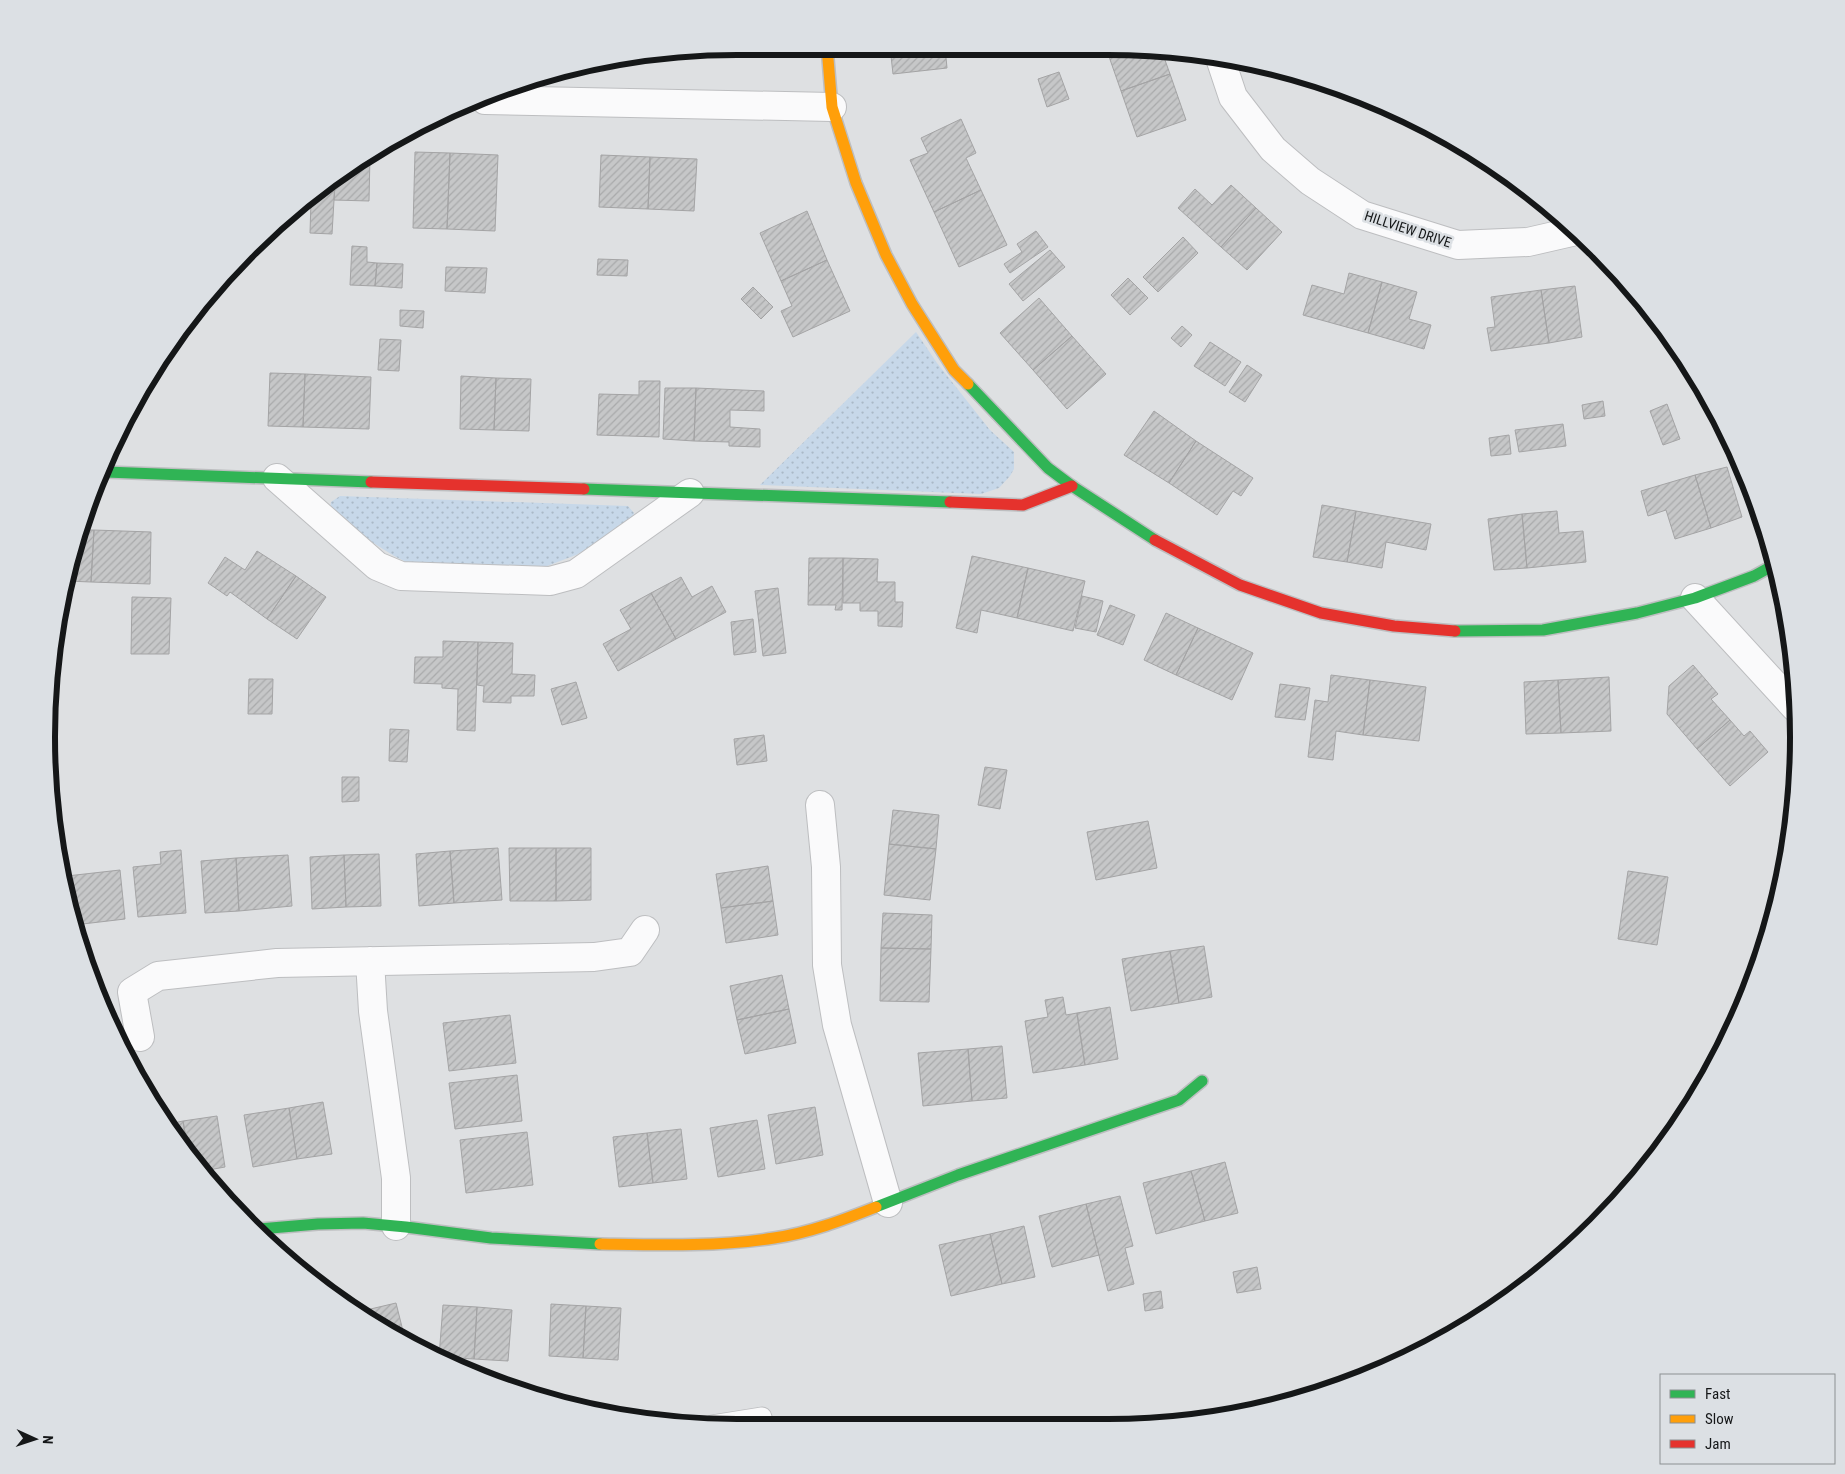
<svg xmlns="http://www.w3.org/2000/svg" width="1845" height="1474" viewBox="0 0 1845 1474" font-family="'Roboto Condensed',sans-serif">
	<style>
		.grass { fill: url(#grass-dots) }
		.building { fill: url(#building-hatch); stroke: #a4a4a5 }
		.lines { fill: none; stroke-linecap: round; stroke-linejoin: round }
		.lane-casing { stroke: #bdbec0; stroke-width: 21 }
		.street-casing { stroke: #bdbec0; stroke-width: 30 }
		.fast-casing { stroke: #bdbec0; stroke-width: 14 }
		.slow-casing { stroke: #bdbec0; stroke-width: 14 }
		.jam-casing { stroke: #bdbec0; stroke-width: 14 }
		.lane { stroke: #fafafb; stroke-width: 19 }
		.street { stroke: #fafafb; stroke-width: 28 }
		.fast { stroke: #30b455; stroke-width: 11 }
		.slow { stroke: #ff9f0a; stroke-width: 11 }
		.jam { stroke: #e5322d; stroke-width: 11 }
		.labels { text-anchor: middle; stroke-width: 5; stroke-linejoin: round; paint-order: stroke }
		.street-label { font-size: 14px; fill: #151718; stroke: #dce0e4 }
		.rim { fill: none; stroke: #151718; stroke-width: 6 }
	</style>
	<defs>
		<pattern id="grass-dots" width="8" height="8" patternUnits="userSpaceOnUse" patternTransform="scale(1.25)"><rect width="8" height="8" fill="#c7d8e9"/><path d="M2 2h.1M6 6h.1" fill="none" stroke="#aab9c7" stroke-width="1.8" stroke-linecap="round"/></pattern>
		<pattern id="building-hatch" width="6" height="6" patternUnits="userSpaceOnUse" patternTransform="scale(1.25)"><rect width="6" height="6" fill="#c6c7c8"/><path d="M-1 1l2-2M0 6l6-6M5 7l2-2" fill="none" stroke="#a9aaab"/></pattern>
	</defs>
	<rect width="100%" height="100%" fill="#dee0e2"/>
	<path class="grass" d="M916 332 937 363 990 430 1014 452V469L1010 476 999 488 981 494 760 485Z
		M340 496 628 506 634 513 632 523 576 555 547 566 414 565C390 557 350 527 330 510L331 502Z"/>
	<path class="building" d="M890 47H945L947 68 893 74Z
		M1106 48H1153L1161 49 1170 74 1121 91Z
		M650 58V62L624 61Z
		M1059 72 1069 99 1047 107 1038 79Z
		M1170 74 1186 120 1137 137 1121 91Z
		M961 119 976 153 966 158 981 190 934 212 910 160 928 153 921 138Z
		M415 152 450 153 447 229 413 228Z
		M450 153 498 155 495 231 447 229Z
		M370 155 369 201 334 200 335 183Z
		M601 155 650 157 648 209 599 207Z
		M650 157 697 159 694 211 648 209Z
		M335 183 332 234 310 233 311 201Z
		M1231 185 1256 208 1221 247 1178 208 1195 189 1212 205Z
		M981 190 1007 245 959 267 934 212Z
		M1256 208 1282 232 1247 270 1221 247Z
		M807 211 827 260 781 281 760 233Z
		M1036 231 1048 247 1010 273 1004 264 1022 252 1017 244Z
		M1183 237 1198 253 1158 292 1143 277Z
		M352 246 367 247V262L377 263 375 286 350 285Z
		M1050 250 1065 267 1023 301 1009 284Z
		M598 259 628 260 627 276 597 275Z
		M827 260 850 311 793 337 781 311 792 306 781 281Z
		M377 263 403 264 402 288 375 286Z
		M446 267 487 268 485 293 445 291Z
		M1349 273 1382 282 1368 333 1303 315 1312 285 1344 294Z
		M1128 278 1148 298 1130 315 1111 295Z
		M1382 282 1417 292 1409 319 1431 325 1424 349 1368 333Z
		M1575 286 1582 337 1549 343 1541 290Z
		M753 287 773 307 761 319 741 299Z
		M1541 290 1549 343 1491 351 1487 328 1495 327 1491 297Z
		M1039 298 1072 336 1033 370 1000 333Z
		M400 310 424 311 423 328 400 326Z
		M1182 326 1192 335 1181 347 1171 338Z
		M1072 336 1106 374 1067 409 1033 370Z
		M380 339 401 340 399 371 378 370Z
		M1210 342 1241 362 1225 386 1194 366Z
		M1247 365 1262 375 1245 402 1229 392Z
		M270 373 305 374 303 427 268 426Z
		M305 374 371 377 369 429 303 427Z
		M461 376 496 378 494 430 460 429Z
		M496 378 531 379 529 431 494 430Z
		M639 381H660L659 437 597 435 599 394 639 395Z
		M665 388H696L694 441 663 439Z
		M696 388 764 391V411L730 410V427L760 429V447L729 446V442L694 441Z
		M1603 401 1605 416 1584 419 1582 405Z
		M1667 404 1680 439 1663 445 1650 411Z
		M1154 411 1196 441 1169 483 1124 455Z
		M1563 424 1566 446 1519 452 1515 430Z
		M1509 435 1511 454 1491 456 1489 438Z
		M1196 441 1253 478 1241 496 1233 491 1217 515 1169 483Z
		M1727 467 1742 517 1711 528 1695 475Z
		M1695 475 1711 528 1675 539 1666 510 1648 516 1641 491Z
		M1322 505 1356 511 1347 562 1313 557Z
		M1356 511 1431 524 1426 550 1386 542 1382 568 1347 562Z
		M1557 511 1559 533 1583 531 1586 562 1527 568 1522 514Z
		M1522 514 1527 568 1494 570 1488 519Z
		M82 530H94L91 582 67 581 70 558Z
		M94 530 151 532 150 584 91 582Z
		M257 551 296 576 267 619 230 592 227 596 208 583 225 557 245 570Z
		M972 556 1028 568 1017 618 981 610 977 633 956 628Z
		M809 558H843L842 610H835L836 605H808Z
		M843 558 878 559 877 582H895V602H903L902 627 878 626V611H860V603H843Z
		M1028 568 1085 581 1073 631 1017 618Z
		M296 576 326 597 297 639 267 619Z
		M681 577 692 597 712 586 726 612 676 639 651 593Z
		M778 588 786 653 763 656 755 591Z
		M651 593 676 639 618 671 603 644 631 629 620 610Z
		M1082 596 1103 601 1096 632 1075 628Z
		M132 597 171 598 169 654H131Z
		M1110 605 1135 615 1123 645 1097 635Z
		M1166 613 1198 628 1176 675 1144 660Z
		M753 619 756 652 734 655 731 622Z
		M1198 628 1253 653 1232 700 1176 675Z
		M443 641 478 642 475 731 457 730 458 689 442 688V684L414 683 415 657H443Z
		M478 642 513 643 512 674 535 675 534 696H511V703L483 702 484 686 477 685Z
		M1693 665 1718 694 1711 699 1730 720 1697 749 1667 714 1669 686Z
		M1331 675 1370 680 1363 735 1336 731 1333 760 1308 757 1315 700 1328 702Z
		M1609 677 1611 731 1561 733 1558 680Z
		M249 679H273L272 714H248Z
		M1370 680 1426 687 1419 741 1363 735Z
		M1558 680 1561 733 1526 734 1524 682Z
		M576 682 587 718 562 725 551 689Z
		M1280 684 1310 688 1305 720 1275 717Z
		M1730 720 1744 736 1750 731 1768 752 1730 786 1697 749Z
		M390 729 409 730 407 762 389 761Z
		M764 735 767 761 737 765 734 739Z
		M985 767 1007 770 1000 809 978 805Z
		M342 777H359V801L342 802Z
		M893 810 939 815 936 849 889 844Z
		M1148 821 1157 868 1096 880 1087 832Z
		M889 844 936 849 930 900 884 895Z
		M498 848 502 900 454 903 450 851Z
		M509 848H556V901H510Z
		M556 848H591V900L556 901Z
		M181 850 186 913 138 917 133 867 161 864 160 852Z
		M450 851 454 903 419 906 416 854Z
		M379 854 381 906 346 907 344 855Z
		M288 855 292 906 239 911 236 858Z
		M344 855 346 907 312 909 310 857Z
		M236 858 239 911 205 913 201 861Z
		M768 866 773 901 721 908 716 874Z
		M120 870 125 919 74 925 67 876Z
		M1628 871 1668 877 1657 945 1618 939Z
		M773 901 778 935 726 943 721 908Z
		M883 913 932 915 931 949 881 948Z
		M1204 946 1212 997 1179 1003 1170 951Z
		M881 948 931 949 929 1002 880 1001Z
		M1170 951 1179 1003 1131 1011 1122 959Z
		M782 975 789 1009 737 1020 730 986Z
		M1063 997 1066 1015 1077 1013 1085 1065 1033 1073 1025 1021 1048 1017 1045 1000Z
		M1110 1007 1118 1059 1085 1065 1077 1013Z
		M789 1009 796 1043 745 1054 737 1020Z
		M510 1015 516 1063 449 1071 443 1023Z
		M1002 1046 1007 1098 972 1101 968 1049Z
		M968 1049 972 1101 923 1106 918 1053Z
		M517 1075 522 1121 455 1129 449 1083Z
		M323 1102 332 1154 297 1159 289 1108Z
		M815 1107 823 1155 776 1164 768 1115Z
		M289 1108 297 1159 253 1167 244 1115Z
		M217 1116 225 1167 203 1171 188 1150 183 1121Z
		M757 1120 765 1169 718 1177 710 1128Z
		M183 1121 188 1150 169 1124Z
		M681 1129 687 1179 653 1183 647 1133Z
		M527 1132 533 1185 466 1193 460 1140Z
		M647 1133 653 1183 619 1187 613 1137Z
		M1225 1162 1238 1213 1205 1221 1191 1171Z
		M1191 1171 1205 1221 1156 1234 1143 1183Z
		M1120 1196 1133 1246 1125 1248 1134 1284 1108 1291 1086 1204Z
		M1086 1204 1099 1255 1052 1267 1039 1216Z
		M1024 1226 1035 1277 1002 1284 990 1234Z
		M990 1234 1002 1284 951 1296 939 1245Z
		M1257 1267 1261 1289 1237 1293 1233 1272Z
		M1161 1291 1163 1308 1145 1311 1143 1294Z
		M396 1303 405 1339 364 1317 362 1311Z
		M551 1304 586 1306 583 1358 549 1356Z
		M443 1305 477 1307 474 1359 439 1357Z
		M586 1306 621 1308 618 1360 583 1358Z
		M477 1307 512 1310 508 1361 474 1359Z"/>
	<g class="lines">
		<defs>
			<path id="lane" d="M712 1425 762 1417"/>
			<path id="street" d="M1221 61 1233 97 1273 149 1310 181 1362 215 1458 245 1528 242 1576 231
				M485 100 832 107
				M277 478 377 566 401 576 550 581 576 574 690 493
				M1695 598 1795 707
				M820 805 826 867 827 965 837 1025 888 1203
				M370 961 373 1011 396 1178V1226
				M140 1037 132 992 158 976 277 963 594 957 630 952 645 930"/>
			<path id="fast" d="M968 384 1048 468 1072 486 1155 540
				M106 472 371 482
				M584 489 950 502
				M1455 631 1543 630 1637 613 1695 598 1754 576 1774 565
				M876 1207 958 1175 1179 1100 1202 1081
				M259 1229 318 1224 363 1223 406 1227 491 1238 600 1244"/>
			<path id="slow" d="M827 47 832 107 856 183 886 255 912 304 954 370 968 384
				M600 1244C657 1245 717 1247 774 1238 809 1233 843 1220 876 1207"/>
			<path id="jam" d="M371 482 584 489
				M950 502 1023 505 1072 486
				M1155 540 1240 585 1321 613 1394 626 1455 631"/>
		</defs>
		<use href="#lane" class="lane-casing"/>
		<use href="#street" class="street-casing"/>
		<use href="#fast" class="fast-casing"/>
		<use href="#slow" class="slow-casing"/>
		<use href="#jam" class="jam-casing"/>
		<use href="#lane" class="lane"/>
		<use href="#street" class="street"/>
		<use href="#fast" class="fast"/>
		<use href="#slow" class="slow"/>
		<use href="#jam" class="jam"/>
	</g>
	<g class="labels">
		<g class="street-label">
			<text transform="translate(1408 229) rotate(18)" y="5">HILLVIEW DRIVE</text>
		</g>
	</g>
	<path d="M0 0H1845V1474H0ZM737 55H1108A682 682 0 0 1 1790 737V737A682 682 0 0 1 1108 1419H737A682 682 0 0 1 55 737V737A682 682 0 0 1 737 55Z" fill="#dce0e4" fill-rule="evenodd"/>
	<path class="rim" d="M737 55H1108A682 682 0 0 1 1790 737V737A682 682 0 0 1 1108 1419H737A682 682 0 0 1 55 737V737A682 682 0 0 1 737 55Z"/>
	<rect x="1660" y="1374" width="175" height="90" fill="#dce0e4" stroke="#8c9092"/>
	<rect x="1670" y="1390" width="25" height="8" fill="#30b455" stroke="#8c9092"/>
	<text x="1705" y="1399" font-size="15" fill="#151718">Fast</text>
	<rect x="1670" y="1415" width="25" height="8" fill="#ff9f0a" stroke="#8c9092"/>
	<text x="1705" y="1424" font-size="15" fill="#151718">Slow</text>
	<rect x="1670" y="1440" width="25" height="8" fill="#e5322d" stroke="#8c9092"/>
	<text x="1705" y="1449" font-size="15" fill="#151718">Jam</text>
	<g transform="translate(35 1439) rotate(93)" stroke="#dce0e4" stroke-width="4" paint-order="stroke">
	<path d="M0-4L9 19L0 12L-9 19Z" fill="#151718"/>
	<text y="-8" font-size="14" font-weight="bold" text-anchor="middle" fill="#151718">N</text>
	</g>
</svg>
